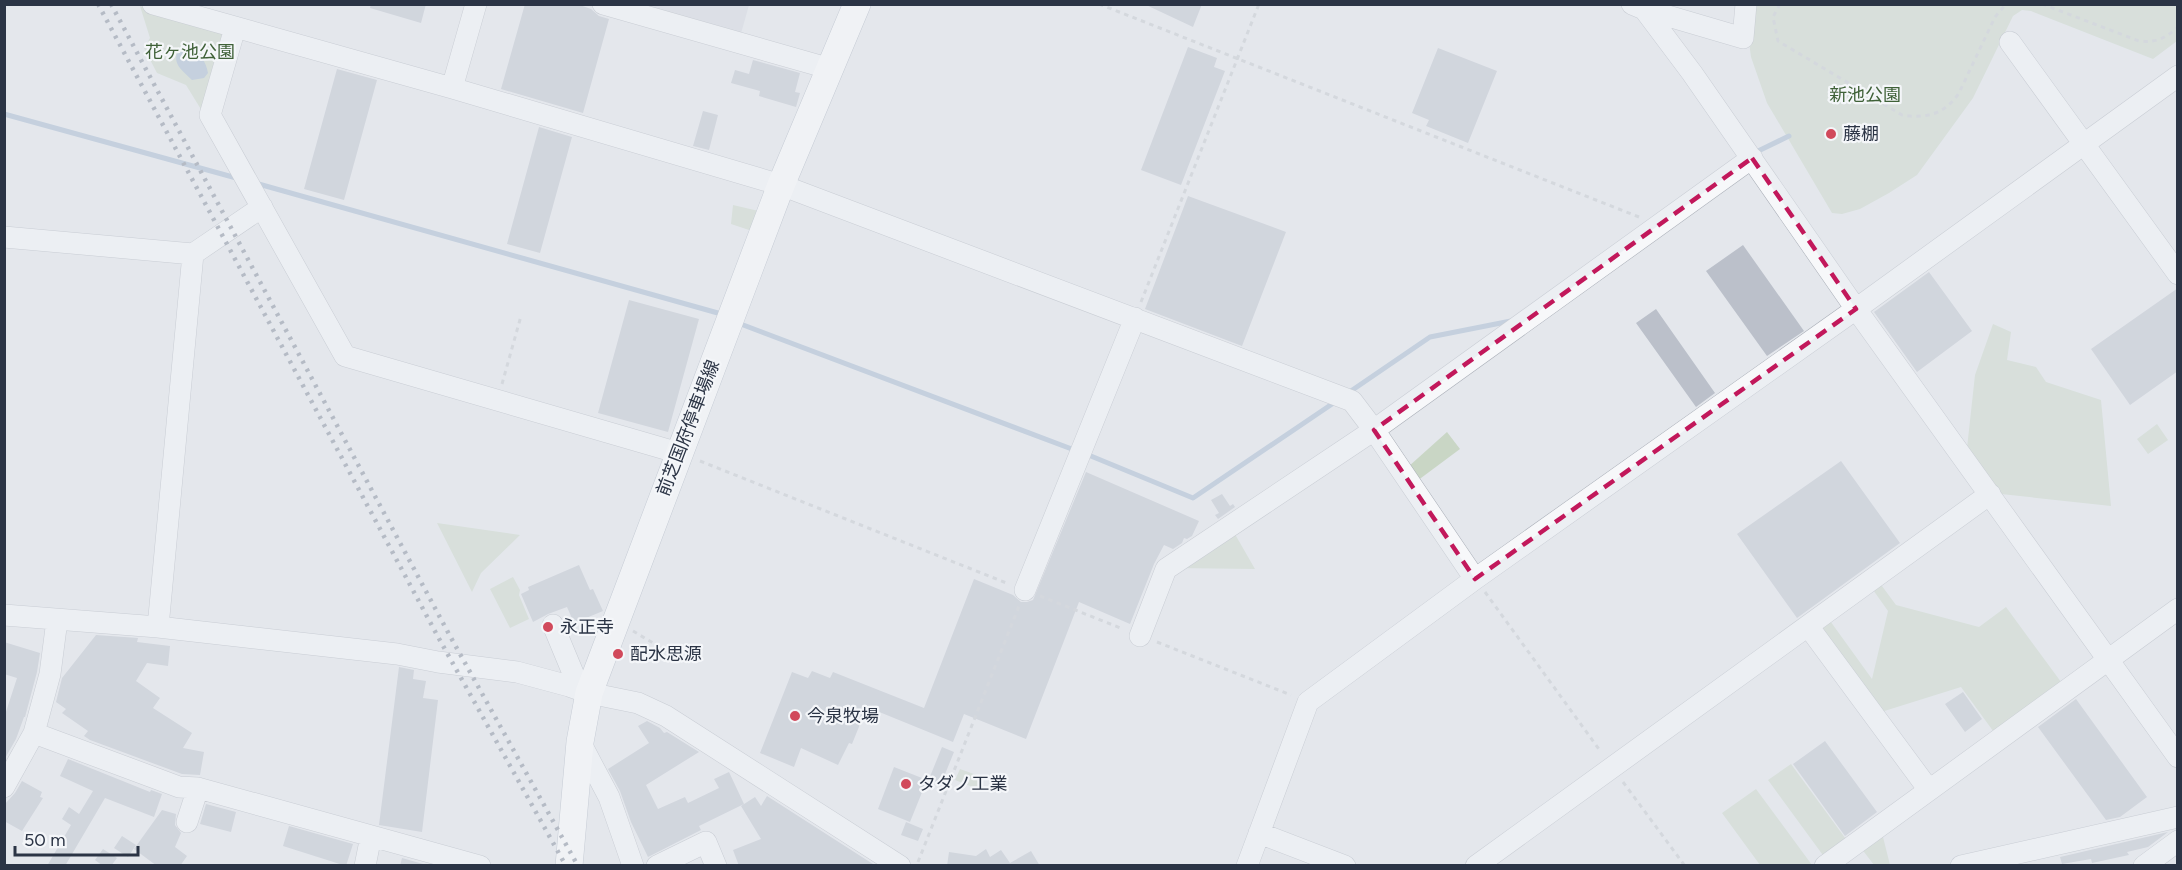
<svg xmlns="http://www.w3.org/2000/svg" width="2182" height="870" viewBox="0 0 2182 870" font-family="Figtree,'Noto Sans JP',sans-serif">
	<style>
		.built { fill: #d2d6de }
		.green { fill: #c9d6c5 }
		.water { fill: #9fb4cc }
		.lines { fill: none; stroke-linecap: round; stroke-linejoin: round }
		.stream { stroke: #9fb4cc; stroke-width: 5 }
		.building { fill: #bbc0ca }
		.minor-casing { stroke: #a9aeb7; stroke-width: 22 }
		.major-casing { stroke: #a3abb8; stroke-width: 28 }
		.path { stroke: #c2c5cb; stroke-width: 3; stroke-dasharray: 4.5 4.5; stroke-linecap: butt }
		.minor { stroke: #f7f8fa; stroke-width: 21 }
		.major { stroke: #fff; stroke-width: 27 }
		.rail { stroke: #7d8696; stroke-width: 4.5; stroke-dasharray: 3 6; stroke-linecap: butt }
		.marked { fill: none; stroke: #c2185b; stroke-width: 4.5; stroke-dasharray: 12 8; stroke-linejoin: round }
		.poi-dot { fill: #d1495b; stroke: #f4f6f9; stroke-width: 2 }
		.labels { text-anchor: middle; stroke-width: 4.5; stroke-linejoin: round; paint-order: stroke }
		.park-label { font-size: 18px; fill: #3f6138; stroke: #f4f6f9 }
		.poi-label { font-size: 18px; fill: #2b3445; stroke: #f4f6f9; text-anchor: start }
		.street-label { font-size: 18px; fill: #2b3445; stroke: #f4f6f9 }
	</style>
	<rect width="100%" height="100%" fill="#e4e7ec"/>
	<path class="built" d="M629 4 749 5 740 37Z"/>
	<path class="green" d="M1752 5H2177V41L2153 59 2031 11 2022 10 2013 16 1973 98 1917 175 1889 193 1860 209 1842 214 1832 213 1767 103 1751 57 1749 42Z
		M140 6 223 29 227 38 202 111 186 85 157 73 144 48 150 38Z
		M733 205 763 212 755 232 731 224Z
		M1993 324 2011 332 2007 360 2036 367 2046 382 2101 400 2111 506 2001 494 1967 448 1975 375Z
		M2157 424 2168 440 2148 454 2137 439Z
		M1447 432 1460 449 1417 481 1408 467Z
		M437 523 520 535 481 573 472 592Z
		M1232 529 1255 569 1174 568Z
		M513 577 520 590 519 595 529 619 510 628 490 589Z
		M1879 582 1896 605 1979 627 2006 607 2064 686 1996 735 1961 687 1878 713 1815 627 1828 618 1872 679 1888 611 1871 587Z
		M1791 764 1848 842 1825 858 1768 780Z
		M960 769 982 777 980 790 955 780Z
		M1756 789 1812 865H1760L1722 813Z
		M1878 830 1883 837 1890 865H1874L1858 844Z"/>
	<path class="water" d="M189 50C201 53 206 62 208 73L204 78 192 80C184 72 173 65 177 53Z"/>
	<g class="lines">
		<path class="stream" d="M4 114 240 179
			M1752 154 1789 136
			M255 183 725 315
			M738 323 1077 451
			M1348 393 1430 337 1511 321
			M1086 454 1193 498 1335 402"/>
	</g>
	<path class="building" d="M371 4H426L421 23 370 8Z
		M525 4H577L591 9 599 16 609 19 583 113 501 89Z
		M1144 4H1202L1193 27Z
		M1188 47 1217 58 1214 67 1225 71 1181 185 1141 170Z
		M1438 48 1497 71 1468 143 1426 126 1429 120 1412 113Z
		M753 60 800 73 795 92 800 93 796 107 759 96 760 91 731 83 735 70 749 74Z
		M337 69 377 80 344 200 304 189Z
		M703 111 718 115 709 150 693 146Z
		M539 127 572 137 540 253 507 244Z
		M1188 196 1286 232 1242 346 1145 309Z
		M1743 245 1804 331 1767 356 1706 271Z
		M1929 272 1972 331 1917 372 1874 312Z
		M2178 288V371L2130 405 2091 349Z
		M629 300 699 319 668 432 598 413Z
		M1656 309 1715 393 1696 407 1636 323Z
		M1841 461 1900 543 1797 618 1737 534Z
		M1086 472 1199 521 1192 536 1187 539 1184 538 1182 543 1173 549 1164 545 1154 564 1130 624 1079 602 1026 739 964 714 953 742 867 707 852 744 849 743 838 765 801 748 794 767 760 753 792 672 808 678 812 671 830 678 833 672 924 708 974 579 1013 595 1021 602H1027L1033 600Z
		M1222 494 1230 506 1233 504 1235 507 1218 519 1215 515 1219 513 1211 500Z
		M579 565 590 590 593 589 603 611 574 623 567 607 548 614 533 622 521 594 529 590 528 587Z
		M96 635 138 638 137 642 170 646 168 666 147 663 136 681 160 698 153 708 192 733 183 748 204 752 200 775 182 774 90 740 84 736 88 731 62 713 66 709 56 702 62 678Z
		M4 642 40 653 37 672 25 717H24L16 739 4 760V718L17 678 4 674Z
		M399 667 414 670 413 679 426 681 423 698 438 700 422 832 379 825Z
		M1963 692 1982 719 1965 732 1945 704Z
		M2076 699 2147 797 2120 817 2106 820 2038 727Z
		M647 721 660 728 664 733 667 732 699 752 646 785 658 809 685 797 688 803 719 788 714 779 729 772 744 804 699 826 701 830 648 857 631 822 620 791 608 769 649 743 638 726Z
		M1825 741 1877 812 1845 836 1793 764Z
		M942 747 954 752 941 784 929 779Z
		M68 759 150 792 151 790 162 794 154 817 105 798 65 866H47L71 825 62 819 69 807 79 814 93 791 60 776Z
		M894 767 927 780 910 822 878 809Z
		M22 781 42 792 40 797 43 798 22 831 4 821V805L15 793Z
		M767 796 876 866H739L733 850 761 839 741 806 755 797 761 806Z
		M206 804 236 812 231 832 200 824Z
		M162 810 176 814 175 825 181 833 175 847 187 856 180 866H157L134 849Z
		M906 822 923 829 918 841 901 835Z
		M289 826 353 844 346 866 283 846Z
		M2168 832 2148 847 2127 852 2129 855 2092 863 2091 859 2062 864 2060 857Z
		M122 836 136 845 128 857 114 848Z
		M103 849 117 858 111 866H103L95 860Z
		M986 849 990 857 1001 850 1010 863 1031 851 1040 866H947L949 852 976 856Z
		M402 858 430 866H400Z"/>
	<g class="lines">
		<defs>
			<path id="minor" d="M153 4 452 88 781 185 1352 401 1374 430 1475 579
				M603 4 831 69
				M1632 4 1644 9 1692 73 1856 309 2178 757
				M1644 9 1743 38 1746 4
				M235 28 210 115 345 356 679 453
				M2010 42 2178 274
				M452 88 476 4
				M4 237 193 254 262 207
				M1025 590 1135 318
				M4 615 158 627 397 654 438 662 517 672 569 686 589 693 638 703 666 716 900 866
				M553 625 580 690
				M1808 626 1929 790
				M158 627 193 254
				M1140 636 1166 569 1374 430 1752 158
				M34 733 179 787 198 788 480 866
				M580 742 609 797 633 866
				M4 787 34 733 50 674 57 620
				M187 822 198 788
				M1259 833 1345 866
				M365 866 371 836
				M657 866 706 842 716 866
				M1247 866 1308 702 1475 579 1856 309 2178 76
				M1476 866 1990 494
				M1825 866 2178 609
				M1961 866 2178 817
				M2144 866 2178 841"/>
			<path id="major" d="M569 866 580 742 589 693 781 185 857 4"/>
		</defs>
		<use href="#minor" class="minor-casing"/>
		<use href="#major" class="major-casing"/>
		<path class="path" d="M1099 4 1639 217
			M1780 4 1773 17 1778 41 1902 115C1926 119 1945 114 1959 93L1995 17 2006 4
			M2042 4 2139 41C2156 43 2166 38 2178 27
			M1141 302 1259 4
			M502 384 521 316
			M700 461 1009 584
			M1485 592 1601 752
			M1040 596 1123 629
			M633 631 683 661
			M1157 642 1291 695
			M1623 782 1685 866
			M918 862 1019 606"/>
		<use href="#minor" class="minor"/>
		<use href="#major" class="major"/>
		<path class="rail" d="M98 4 437 635 566 866
			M111 4 450 636 578 866"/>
	</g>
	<path d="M0 0H2182V870H0ZM1752 158 1856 309 1475 579 1374 430Z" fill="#e4e7ec" fill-opacity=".55" fill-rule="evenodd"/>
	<path class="marked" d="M1752 158 1856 309 1475 579 1374 430Z"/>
	<g class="poi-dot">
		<circle cx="1831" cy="134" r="6"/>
		<circle cx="548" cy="627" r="6"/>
		<circle cx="618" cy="654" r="6"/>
		<circle cx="795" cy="716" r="6"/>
		<circle cx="906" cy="784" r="6"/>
	</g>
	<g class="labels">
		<g class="park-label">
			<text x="190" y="58">花ヶ池公園</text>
			<text x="1865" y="101">新池公園</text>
		</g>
		<g class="poi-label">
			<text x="1843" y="140">藤棚</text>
			<text x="560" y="633">永正寺</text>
			<text x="630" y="660">配水思源</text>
			<text x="807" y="722">今泉牧場</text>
			<text x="918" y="790">タダノ工業</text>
		</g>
		<g class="street-label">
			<text transform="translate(688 428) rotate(-69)" y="6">前芝国府停車場線</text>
		</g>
	</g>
	<rect width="2182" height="870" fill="none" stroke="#2b3445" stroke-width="12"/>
	<path d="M15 846v9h123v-9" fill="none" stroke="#2b3445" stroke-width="3"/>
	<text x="24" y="846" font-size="18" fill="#2b3445" stroke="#f4f6f9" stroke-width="4.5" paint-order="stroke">50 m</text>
</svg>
